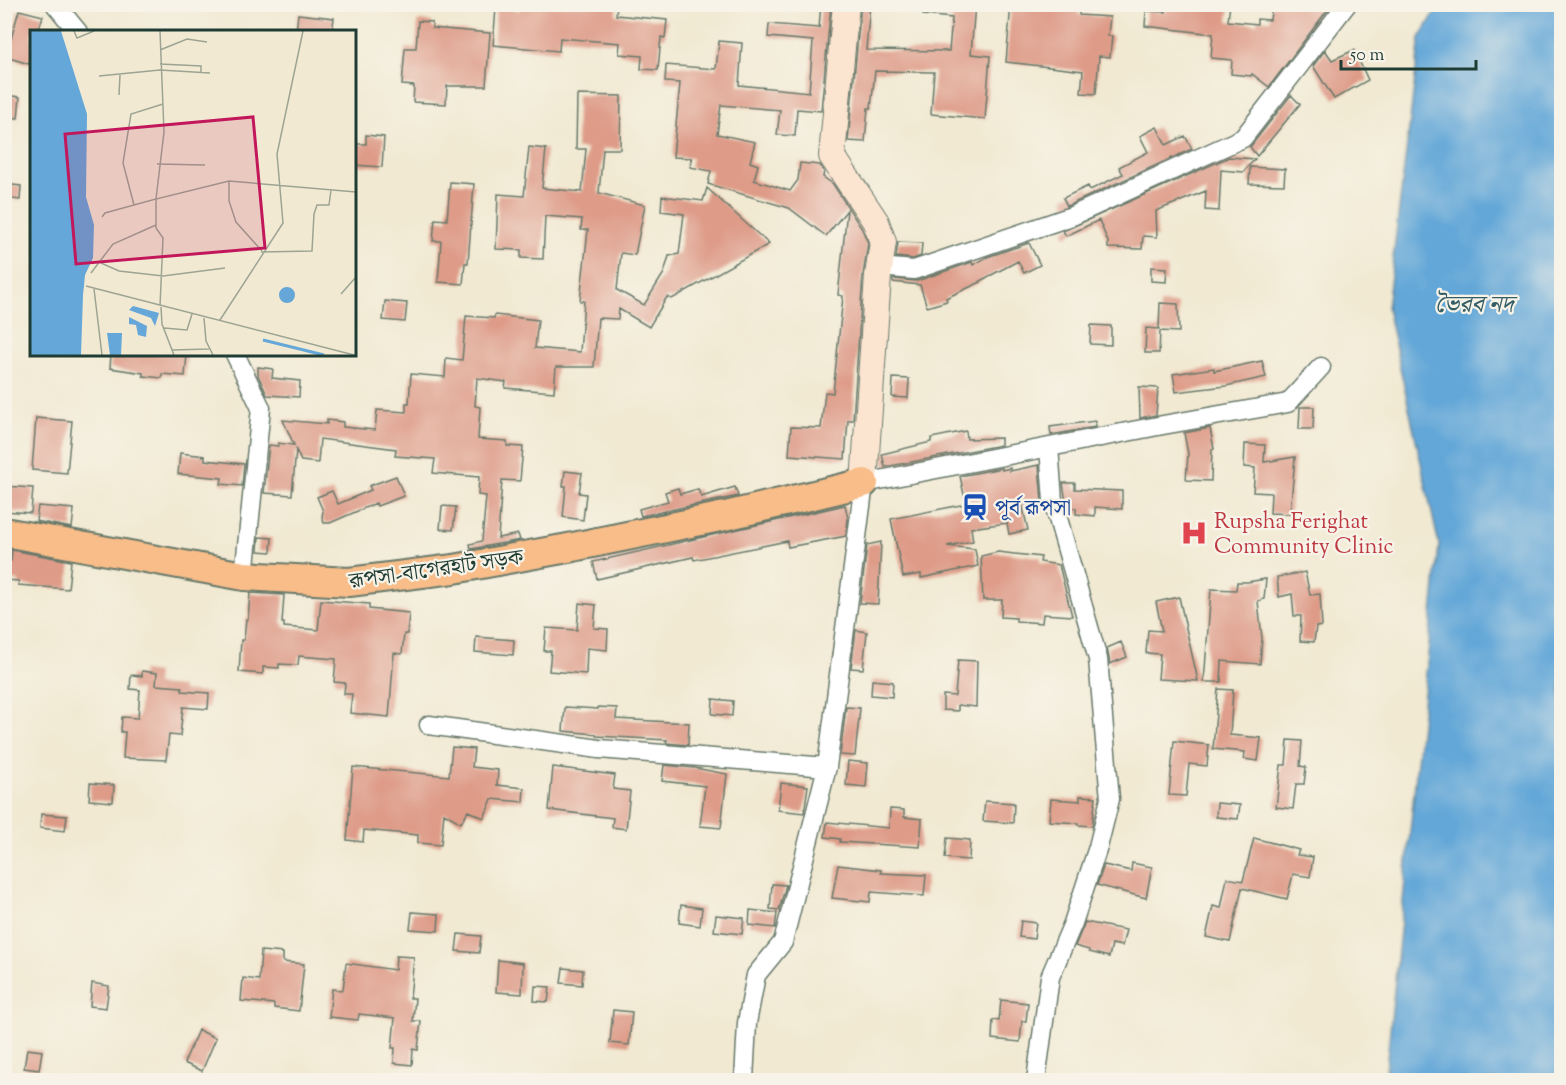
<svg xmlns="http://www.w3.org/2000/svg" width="1566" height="1085" viewBox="0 0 1566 1085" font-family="'Sorts Mill Goudy','Noto Serif Bengali',serif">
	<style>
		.water { fill: #64a7d8; stroke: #427286; stroke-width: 1.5 }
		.building { fill: #de9b88 }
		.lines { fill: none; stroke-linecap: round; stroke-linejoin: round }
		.minor-casing { stroke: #68796b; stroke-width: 21 }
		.secondary-casing { stroke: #68796b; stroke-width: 28 }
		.primary-casing { stroke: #68796b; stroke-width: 32 }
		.minor { stroke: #fff; stroke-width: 18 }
		.secondary { stroke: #fce5d0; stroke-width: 26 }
		.primary { stroke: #f8bd89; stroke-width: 28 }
		.labels { text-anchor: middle; stroke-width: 4.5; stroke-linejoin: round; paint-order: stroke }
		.transit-label { font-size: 22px; fill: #164399; stroke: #f7f3e8; text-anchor: start }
		.health-label { font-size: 22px; fill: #be3a42; stroke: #f7f3e8; text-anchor: start }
		.street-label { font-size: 22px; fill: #1f3d34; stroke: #f7f3e8 }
		.water-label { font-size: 24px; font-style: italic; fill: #345d65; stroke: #f7f3e8 }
		.inset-river { fill: none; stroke: #64a7d8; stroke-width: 3 }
		.inset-road { fill: none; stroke: #9da493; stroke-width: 1.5 }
		.view { fill: #c2185b; fill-opacity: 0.15; stroke: #c2185b; stroke-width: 3 }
		.inset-edge { fill: none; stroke: #1f3d34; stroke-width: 3 }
	</style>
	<rect width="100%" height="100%" fill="#f7f3e8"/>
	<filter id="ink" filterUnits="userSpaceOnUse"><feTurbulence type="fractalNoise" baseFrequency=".0167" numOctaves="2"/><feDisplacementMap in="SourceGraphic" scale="12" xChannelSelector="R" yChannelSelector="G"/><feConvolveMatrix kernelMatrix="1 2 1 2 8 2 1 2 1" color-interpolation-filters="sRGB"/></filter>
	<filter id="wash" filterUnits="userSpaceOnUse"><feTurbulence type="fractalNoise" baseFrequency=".008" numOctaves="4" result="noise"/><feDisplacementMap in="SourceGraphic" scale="24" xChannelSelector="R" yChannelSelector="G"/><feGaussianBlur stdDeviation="1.35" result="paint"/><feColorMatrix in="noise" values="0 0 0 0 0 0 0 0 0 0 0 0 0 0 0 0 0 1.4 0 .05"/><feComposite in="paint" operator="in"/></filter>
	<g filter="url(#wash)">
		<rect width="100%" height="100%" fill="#f1e9d2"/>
		<path class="water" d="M1440 4 1561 5V1080H1385L1439 545 1387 308 1420 38Z"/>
		<g id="blocks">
			<path class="building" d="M521 4H617L616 15 667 20 665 38 661 37 658 70 641 69 642 56 619 54 620 43 560 38 559 51 493 45 496 8 520 10Z
				M821 4H831L821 111 797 109 795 136 777 135 780 110 721 105 717 134 755 142 750 162 758 165 754 180 790 191 798 180 800 163 820 165 824 171 823 177 833 184 862 229 868 243 863 275 853 420H848L845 459 789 455 791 427 821 428 825 392 833 393 843 296 838 295 847 210 826 236 789 208 708 184 711 171 690 167 692 158 673 157 680 83 665 82 666 65 716 69 719 41 742 43 739 85 809 92 813 41 768 37 769 24 819 28Z
				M861 4H870L866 50 949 51 952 18 923 15V4H975L971 54 990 56 985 119 931 114 934 72 875 71 871 108H868L865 142 848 141Z
				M1011 4H1080L1079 15 1110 17 1108 36H1112L1110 57 1099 56 1096 94 1081 93 1083 71 1006 62Z
				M1166 4H1230L1228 21 1257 24V19L1270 20 1272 4H1332L1269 87 1252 74 1251 76 1231 74 1232 60 1211 58 1213 34 1145 26 1146 11 1166 12Z
				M19 10 43 16 38 32H32V55L29 64 6 57Z
				M298 14 334 18 332 32H296Z
				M418 21 432 22V28L490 33 486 86H447L446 104 413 102 414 86 402 85 405 48H416Z
				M1325 50 1332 60 1354 50 1368 80 1334 99 1313 66Z
				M4 95 20 97 18 118 4 117Z
				M577 95 621 96 620 149H603L599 193 645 205 635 255 621 253 617 290 644 305 664 273 669 256 679 254 684 214 661 211 662 196 703 201 707 188 769 244 672 299 667 297 649 327 619 309 618 319 598 318 594 367H556L554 392 505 388 506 382 477 378 475 406 480 407 478 439 507 441V446L523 447 520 481 502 480 498 538 518 534 520 540 471 549 470 544 482 541 486 496 478 495 479 477 433 473 435 459 395 456 396 449 320 439 318 463 301 461 296 450 292 495 264 493 269 445 278 446V443L294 445 283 420 327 424V420L343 422V427L375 430 377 410 406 412V403H409L411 374 445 377 446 358 462 360 466 316 494 318 495 315 538 320 535 348 580 352 584 301H580L588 230H581L582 219 545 216 543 259 521 258V250L496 249 498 194 524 196 529 147 546 149 542 188 582 192 586 149H576Z
				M1291 95 1300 104 1257 156 1250 147Z
				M1157 127 1166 145 1185 136 1192 149 1067 206 1063 198 1088 186 1090 190 1123 174 1119 167 1148 152 1140 136Z
				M366 135 384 137 382 167 354 165V144H366Z
				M1229 157 1255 159 1243 172 1221 170 1219 211 1205 210 1206 191 1156 211 1157 237 1143 236 1142 249 1108 248V242L1099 220 1066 236 1063 231Z
				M1250 167 1285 169 1284 185 1249 184Z
				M450 182 474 184 468 263H465L463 284 438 282 441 241H433L435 219 447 220Z
				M4 184 21 186 20 200 4 198Z
				M898 242 922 243 921 256 913 259 896 257Z
				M1029 243 1040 265 1024 273 1018 261 980 281 981 282 946 298 947 301 927 307 920 285 893 282V279L917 281 972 262 973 265 987 257Z
				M1151 267 1167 268 1166 282 1151 281Z
				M385 301 407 303 405 322 383 320Z
				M1160 303 1178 304 1179 332 1160 331 1159 353H1145L1146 328 1159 329Z
				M1091 325 1111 326V345L1090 344Z
				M111 354H187L185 376 162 374V378L143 376V373L110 368Z
				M1262 361 1266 377 1226 386 1176 392 1173 374 1214 368V371Z
				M258 367 273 369 272 378 300 381 299 397 267 395 258 375Z
				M893 378 909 379 908 398 892 397Z
				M1139 387 1158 388 1156 415 1140 418Z
				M1300 407H1314L1313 429H1299Z
				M36 418 72 421 67 473 32 470Z
				M1095 421V427L1051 435 1050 427Z
				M1210 428 1214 449H1212L1211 481 1186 480 1188 454 1184 433Z
				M966 431 967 439 1001 438V445L885 467 882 454 931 442V438Z
				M1245 444 1265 445 1264 462 1295 457 1290 514 1270 513 1271 493 1253 492 1255 468 1244 467Z
				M180 453 205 456V460L244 464 242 486 221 484 222 478 178 474Z
				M1039 465 1042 503 1022 504 1028 530 1009 534 1007 523 971 528 973 541 947 546 975 549 978 566 921 578V574L903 577 891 519 966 504 960 476 1002 468V470L1010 468V471Z
				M565 471 582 473 579 493 586 494 583 520 563 517 566 486H563Z
				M396 476 404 496 377 506 376 503 330 523H324L322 517 323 511 317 497 332 491 338 504 371 490 369 486Z
				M1063 483H1075V489L1122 491V509L1095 507V516L1076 514V508H1067Z
				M4 486 33 488 31 513 4 511Z
				M735 487 738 496 641 516 639 509 668 501 665 492 678 488 680 494 698 489 701 497Z
				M845 505 848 518 846 536 788 547 787 541 694 560 693 557 597 579 593 562Z
				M38 506 74 509 72 528 36 521Z
				M442 506 456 507 453 530 440 529Z
				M259 537 272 538 271 552 258 551Z
				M881 542 878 604 860 603 867 545Z
				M12 550 71 561 68 589 18 585 19 581 4 580V561H11Z
				M998 552 1041 557 1040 562 1059 565 1072 616 1043 614 1042 623 1016 621V618L1001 617 1002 600H983L981 556Z
				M1305 572 1310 595 1320 594 1322 626 1316 627 1314 642 1300 641 1301 616H1294L1292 594 1279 597 1277 577Z
				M1266 579 1264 599 1258 601 1262 638 1260 664 1222 661 1221 682H1204L1211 589 1236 590 1237 582H1247Z
				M250 593 284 595 282 623H284V627L318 630 321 600 369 604V609L409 613 407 634H404L402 654 394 653 389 717 350 713 352 694H344L345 683 334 682 336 659 299 656 298 665 279 664V668L263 667V674L239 672 241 640H244L246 619H248Z
				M1179 597 1198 681 1158 679 1160 654 1146 653 1148 630 1162 631 1156 602Z
				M579 603 596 605 594 628 608 629 607 650 587 648 586 674 549 671 551 651H544L546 628 577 630Z
				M856 630 867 632 863 669 851 668Z
				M476 637 514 640 513 655 475 652Z
				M1121 642 1127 657 1110 664 1107 648Z
				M958 660 977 661 976 707 958 705V711L943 710V695L955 696Z
				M142 671 157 673 156 685 182 687V691L209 693 208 709 183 707 180 736 169 735 166 760 123 758 125 732H121L122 717 138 718 140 690 130 689 131 675 142 676Z
				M872 680 893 682 892 697 871 695Z
				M1218 689 1233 690 1230 735 1261 738 1258 761 1244 759 1245 752 1213 749Z
				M713 699 733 701 732 716 712 714Z
				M565 707 598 709V707L617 708 616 719 689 723 688 745 666 743 667 740 615 737 596 736V734L563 731Z
				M846 707 860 708 855 756 840 755Z
				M1288 740 1302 741 1300 766 1306 767 1304 784H1296L1293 809 1276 807 1281 765H1286Z
				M1174 741 1209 745 1207 766 1189 764 1186 796 1169 795Z
				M452 747 474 749 472 767 498 770 497 785 524 788 523 802 492 799 484 818 468 811 461 823 444 813 441 845 418 843V835L364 830 363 842 347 840 353 767 449 776Z
				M848 761 868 763 866 787 846 785Z
				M664 765 695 768 727 774 721 828 700 826 705 786 662 781Z
				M553 767 615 775 613 789 630 791 626 829 612 827 613 818 549 810Z
				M90 783 114 785 113 802 89 800Z
				M781 783 808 786 804 813 778 810Z
				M1080 796 1096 797 1092 826 1078 825V823L1049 821 1051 799 1080 801Z
				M985 801 1014 803 1013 823 983 821Z
				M1217 803 1240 805 1238 819 1216 817Z
				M890 809 904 810V817L922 819 920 847 840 842V839L825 837 827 822 889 828Z
				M41 814 67 816 65 831 40 828Z
				M947 838 970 840 969 860 945 858Z
				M1254 838 1299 850 1297 855 1313 857 1310 877 1293 874 1287 899 1242 888 1230 942 1206 937 1213 906 1221 908 1227 878 1243 881Z
				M1132 863 1152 867 1146 898 1097 885 1104 865 1131 871Z
				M838 865 881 870V873L926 875 924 896 871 892 870 902 832 898Z
				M772 884 786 885 779 910 770 909Z
				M681 905 702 908 700 926 679 923Z
				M750 910 777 913 775 928 749 925Z
				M412 912 439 914 438 931 410 929Z
				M716 915 744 918 742 934 714 931Z
				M1021 921 1036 923 1034 939 1019 937Z
				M1085 922 1126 930 1122 946 1112 944 1109 957 1089 952V950L1075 946Z
				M458 934 481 936 479 953 456 951Z
				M261 951 283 953V962L304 964 299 1011 274 1008V1004L241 1001 243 978 259 980Z
				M396 956 414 957 410 998H415L413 1021H421L418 1050 413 1049 412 1065 394 1063 395 1048H392L395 1018 359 1014 358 1020 329 1017 332 989 343 990 346 963 395 970Z
				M498 960 523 963 522 994 496 992Z
				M563 968 583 970 582 985 561 983Z
				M92 983 109 986 106 1008 90 1006Z
				M535 986 550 987 548 1002 534 1001Z
				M1001 1000 1028 1003 1026 1021H1022L1020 1042 992 1039 993 1020 999 1021Z
				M613 1010 632 1012 629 1045 610 1043Z
				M198 1030 216 1038 202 1071 184 1063Z
				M27 1049 42 1051 39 1070 24 1068Z"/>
		</g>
	</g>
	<g filter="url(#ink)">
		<use href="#blocks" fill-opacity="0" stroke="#68796b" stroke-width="1.5"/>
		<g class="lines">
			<defs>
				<path id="minor" d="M55 4 78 32
					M879 267 914 270 1072 216 1243 138 1347 4
					M235 354 261 408 244 576
					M429 725 599 749 827 767
					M744 1080 747 1023 756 975 783 942 827 767 864 483 1163 425 1288 403 1321 367
					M1036 1080 1050 977 1073 923 1098 847 1110 799 1098 659 1053 501 1049 447"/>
				<path id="secondary" d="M846 4 832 156 876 222 883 242 878 276 864 483"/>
				<path id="primary" d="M4 532 244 576 349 582 454 569 568 548 725 516 864 483"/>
			</defs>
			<use href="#minor" class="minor-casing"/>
			<use href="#secondary" class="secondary-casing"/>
			<use href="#primary" class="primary-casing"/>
			<use href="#minor" class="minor"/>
			<use href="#secondary" class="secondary"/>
			<use href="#primary" class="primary"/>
		</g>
	</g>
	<defs>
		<symbol id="station-bare" viewBox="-9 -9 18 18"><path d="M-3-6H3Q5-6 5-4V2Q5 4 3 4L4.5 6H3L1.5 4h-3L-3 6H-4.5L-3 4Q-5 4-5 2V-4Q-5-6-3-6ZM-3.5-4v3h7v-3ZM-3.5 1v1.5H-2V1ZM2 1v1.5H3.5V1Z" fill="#1a4fb4" stroke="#f7f3e8" stroke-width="2.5" paint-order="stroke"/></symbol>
		<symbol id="hospital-bare" viewBox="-9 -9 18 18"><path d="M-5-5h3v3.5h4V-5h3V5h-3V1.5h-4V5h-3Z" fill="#e0444e" stroke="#f7f3e8" stroke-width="2.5" paint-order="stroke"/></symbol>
	</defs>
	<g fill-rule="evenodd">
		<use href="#station-bare" x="956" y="488" width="38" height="38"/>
		<use href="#hospital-bare" x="1175" y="514" width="38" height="38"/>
	</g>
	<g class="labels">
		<g class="transit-label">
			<text x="995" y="515">পূর্ব রূপসা</text>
		</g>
		<g class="health-label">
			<text x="1214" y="528">Rupsha Ferighat<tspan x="1214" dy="25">Community Clinic</tspan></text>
		</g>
		<g class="street-label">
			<text transform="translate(436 568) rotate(-8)" y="8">রূপসা-বাগেরহাট সড়ক</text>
		</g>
		<g class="water-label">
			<text x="1474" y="312">ভৈরব নদ</text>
		</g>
	</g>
	<g transform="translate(30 30)">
		<rect width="326" height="326" fill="#f1e9d2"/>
		<path d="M0 1H31L57 84 56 167 64 195 63 228 55 245 53 265 51 325H0ZM249 265a8 8 0 1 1 16 0a8 8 0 1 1-16 0ZM103 276 129 283 125 296 121 288 99 280ZM99 287 117 296 116 307 108 305 106 295 99 294ZM77 303H92L91 325H80Z" fill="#64a7d8"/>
		<path class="inset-river" d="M0 242 54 256M233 310 294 325"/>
		<path class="inset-road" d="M44 1 47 8 64 1M130 20 157 9 177 12M130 34 171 36V43M69 46 130 40 180 43M89 65 90 45M127 134 175 135M199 151V171L206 192 232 221M104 175 93 133 101 84 133 74M72 187 75 183 126 169 134 102 130 1M231 222 282 221 284 184 287 175H299L301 160M71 233 89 241 133 246 195 238M61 243 83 214 126 195M56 256 324 325M64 259 72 325M311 264 326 247M130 276 133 208 126 198V169L199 151 326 162M131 277 132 294 144 325M174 288 176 311 183 325M190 290 253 193 247 124 273 1M134 298 157 300 162 284M142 320 179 319"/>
		<path class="view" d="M223 87 235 218 46 234 35 104Z"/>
		<rect width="326" height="326" class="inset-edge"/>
	</g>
	<rect width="1566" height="1085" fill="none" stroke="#f7f3e8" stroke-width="24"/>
	<path d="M1341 60v9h135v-9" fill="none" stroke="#1f3d34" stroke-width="3"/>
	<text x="1350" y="60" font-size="18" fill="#1f3d34" stroke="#f7f3e8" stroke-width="4.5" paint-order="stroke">50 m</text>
</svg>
